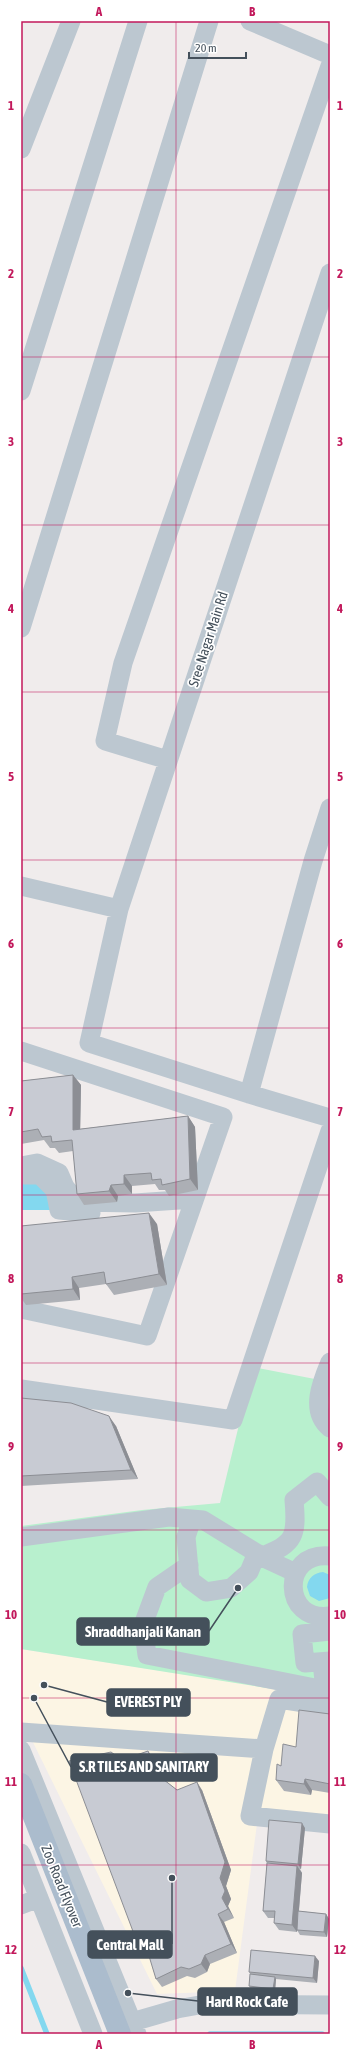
<svg xmlns="http://www.w3.org/2000/svg" width="351" height="2055" viewBox="0 0 351 2055" font-family="'Asap Condensed',sans-serif">
	<style>
		.commercial { fill: #fcf5e4 }
		.park { fill: #b8f0ce }
		.water { fill: #83d8ef }
		.lines { fill: none; stroke-linecap: round; stroke-linejoin: round }
		.stream { stroke: #83d8ef; stroke-width: 5.5 }
		.minor { stroke: #bcc7d0; stroke-width: 19 }
		.major { stroke: #abbccd; stroke-width: 22 }
		.wall { fill: #acafb5 }
		.shaded-wall { fill: #8c8e94 }
		.building { fill: #c8cbd3; stroke: #8c8e94 }
		.grid { fill: none; stroke: #c2185b; stroke-width: 1; stroke-opacity: 0.55 }
		.labels { text-anchor: middle; stroke-width: 3.5; stroke-linejoin: round; paint-order: stroke }
		.street-label { font-size: 14px; fill: #44505b; stroke: #fff }
		.leader { fill: none; stroke: #44505b; stroke-width: 1.5 }
		.callout-dot { fill: #44505b; stroke: #fff; stroke-width: 1.5 }
		.callout { fill: #44505b; stroke: #44505b; stroke-width: 1.5 }
		.callout-label { font-size: 15px; text-anchor: middle; font-weight: bold; fill: #fff }
		.neatline { fill: none; stroke: #c2185b; stroke-width: 1.5 }
		.grid-label { font-size: 13px; text-anchor: middle; font-weight: bold; fill: #c2185b }
	</style>
	<rect width="100%" height="100%" fill="#f0ecec"/>
	<path class="commercial" d="M21 1649 276 1689 280 1705 330 1713V1823L258 1816 235 1991 157 1994 21 1718Z"/>
	<path class="park" d="M330 1352V1698L21 1649V1526L142 1510 220 1503 253 1367 320 1380Z"/>
	<path class="water" d="M21 1175H40L59 1210H21Z
		M323 1572 330 1575V1598L319 1601 310 1596 307 1587C308 1578 314 1573 323 1572Z"/>
	<g class="lines">
		<path class="stream" d="M21 1968 47 2034
			M210 2034H322"/>
		<path class="minor" d="M250 21 330 55
			M21 149 71 21
			M21 391 138 21
			M21 628 209 21
			M168 760 105 741 123 663 330 66
			M21 886 119 909 330 273
			M119 909 89 1043 249 1094 330 1118
			M21 1051 223 1117 147 1336 21 1309
			M249 1094 313 861 330 808
			M21 1166 37 1163 59 1173 65 1187 77 1202 135 1203 194 1199
			M24 1175H40L55 1190 59 1210 91 1213
			M330 1362C322 1381 309 1411 330 1428
			M21 1389 233 1420 330 1131
			M192 1519 186 1537 190 1580 206 1592 231 1588 249 1572 257 1553
			M21 1537 169 1517 203 1520 268 1560 296 1573
			M262 1556C296 1544 297 1534 294 1500L317 1482 330 1497
			M330 1556C280 1551 282 1623 330 1616
			M189 1565 157 1587 143 1625 147 1655 325 1690 322 1662
			M330 1631 302 1634 305 1663 330 1661
			M330 1707 279 1699 264 1749 250 1816 330 1824
			M21 1732 264 1749
			M21 1750 137 2034
			M21 1853 93 2034
			M21 1905 39 1898
			M132 2022 177 2009 205 2004 330 2005"/>
		<path class="major" d="M21 1784 120 2034"/>
	</g>
	<path class="wall" d="M73 1075 81 1085 80 1129 188 1116 195 1127 198 1190 169 1196 165 1190H159L155 1184 132 1186V1194L118 1196 117 1202 84 1205 77 1194 73 1151 59 1153 55 1148H50L44 1140 21 1144V1081Z
		M157 1224 167 1285 114 1295 106 1284 79 1288 80 1300 26 1305 21 1298V1226Z
		M21 1398 116 1426 138 1479 21 1486Z
		M330 1714V1793L312 1790 311 1795 284 1791 276 1780 281 1766 296 1747Z
		M148 1751 153 1759 163 1779 177 1790H202L231 1870 226 1886 231 1899 228 1906 234 1918 224 1922 237 1953 210 1964 207 1972 195 1978 187 1976 162 1987 156 1979 145 1942 140 1943 134 1934 122 1760Z
		M305 1828 301 1869H300L302 1873 299 1911 326 1914 329 1919 327 1937 300 1935 297 1930V1932L279 1930 274 1923V1918H268L263 1911 267 1864 266 1861Z
		M319 1961 317 1983 276 1979 275 1991 251 1989 249 1986 250 1974 249 1972Z"/>
	<path class="shaded-wall" d="M73 1075 81 1085 80 1141 73 1130Z
		M188 1116 195 1127 198 1190 190 1179Z
		M124 1175 132 1186V1194L124 1184Z
		M111 1185 118 1196 117 1202 109 1191Z
		M149 1213 157 1224 167 1285 159 1274Z
		M72 1277 79 1288 80 1300 73 1289Z
		M109 1416 116 1426 138 1479 131 1470Z
		M148 1751 153 1759 165 1785 159 1776Z
		M305 1779 312 1790 311 1795 304 1784Z
		M197 1782 202 1790 231 1870 226 1886 231 1899 228 1906 234 1918 228 1909 222 1898 220 1878Z
		M302 1823 305 1828 301 1869 298 1864Z
		M297 1866 302 1873 297 1932 292 1925Z
		M218 1914 224 1922 237 1953 231 1944Z
		M326 1914 329 1919 327 1937 324 1932Z
		M205 1955 210 1964 207 1972 201 1964Z
		M315 1956 319 1961 317 1983 313 1978Z
		M275 1977 276 1979 275 1991 273 1989Z"/>
	<path class="building" d="M73 1075V1130L188 1116 190 1179 162 1185 161 1179 152 1180 151 1173 124 1175V1184L111 1185 109 1191 77 1194 72 1140 52 1142 51 1136 42 1137 38 1129 21 1132V1081Z
		M149 1213 159 1274 106 1284 104 1272 72 1277 73 1289 21 1294V1226Z
		M21 1398 71 1403 109 1416 131 1470 21 1476Z
		M299 1710 330 1714V1784L305 1779 304 1784 276 1780 277 1764 281 1766 283 1744 296 1747Z
		M148 1751 159 1776 177 1790 197 1782 225 1862 220 1878 225 1891 222 1898 228 1909 218 1914 231 1944 205 1955 201 1964 189 1969 181 1967 156 1979 142 1933 134 1934 69 1761 111 1752 122 1760Z
		M269 1820 302 1823 298 1864 266 1861Z
		M267 1863 297 1866 292 1925 274 1923 275 1911H263Z
		M298 1911 326 1914 324 1932 297 1930Z
		M251 1950 315 1956 313 1978 249 1972Z
		M250 1974 275 1977 273 1989 249 1986Z"/>
	<path class="grid" d="M176 21V2034M21 190H330M21 357H330M21 525H330M21 692H330M21 860H330M21 1028H330M21 1195H330M21 1363H330M21 1530H330M21 1698H330M21 1865H330"/>
	<g class="labels">
		<g class="street-label">
			<text transform="translate(208 639) rotate(-72)" y="5">Sree Nagar Main Rd</text>
			<text transform="translate(62 1886) rotate(68)" y="5">Zoo Road Flyover</text>
		</g>
	</g>
	<path class="leader" d="M238 1588L209 1631M44 1685L107 1702M34 1698L71 1767M172 1878L172 1944M128 1993L198 2001"/>
	<g class="callout-dot">
		<circle cx="238" cy="1588" r="4"/>
		<circle cx="44" cy="1685" r="4"/>
		<circle cx="34" cy="1698" r="4"/>
		<circle cx="172" cy="1878" r="4"/>
		<circle cx="128" cy="1993" r="4"/>
	</g>
	<g class="callout">
		<rect x="77" y="1618" width="132" height="27" rx="4"/>
		<rect x="107" y="1689" width="83" height="27" rx="4"/>
		<rect x="71" y="1754" width="146" height="27" rx="4"/>
		<rect x="88" y="1931" width="84" height="27" rx="4"/>
		<rect x="198" y="1988" width="99" height="27" rx="4"/>
	</g>
	<g class="callout-label">
		<text x="143" y="1637">Shraddhanjali Kanan</text>
		<text x="148" y="1707">EVEREST PLY</text>
		<text x="144" y="1772">S.R TILES AND SANITARY</text>
		<text x="130" y="1950">Central Mall</text>
		<text x="247" y="2007">Hard Rock Cafe</text>
	</g>
	<rect width="351" height="2055" fill="none" stroke="#ffffff" stroke-width="44"/>
	<path d="M189 52v6h57v-6" fill="none" stroke="#44505b" stroke-width="2"/>
	<text x="195" y="52" font-size="12" fill="#44505b" stroke="#ffffff" stroke-width="3" paint-order="stroke">20 m</text>
	<rect x="22" y="22" width="307" height="2011" class="neatline"/>
	<g class="grid-label">
		<text x="99" y="16">A</text>
		<text x="252" y="16">B</text>
		<text x="11" y="110">1</text>
		<text x="340" y="110">1</text>
		<text x="11" y="278">2</text>
		<text x="340" y="278">2</text>
		<text x="11" y="446">3</text>
		<text x="340" y="446">3</text>
		<text x="11" y="613">4</text>
		<text x="340" y="613">4</text>
		<text x="11" y="781">5</text>
		<text x="340" y="781">5</text>
		<text x="11" y="948">6</text>
		<text x="340" y="948">6</text>
		<text x="11" y="1116">7</text>
		<text x="340" y="1116">7</text>
		<text x="11" y="1283">8</text>
		<text x="340" y="1283">8</text>
		<text x="11" y="1451">9</text>
		<text x="340" y="1451">9</text>
		<text x="11" y="1619">10</text>
		<text x="340" y="1619">10</text>
		<text x="11" y="1786">11</text>
		<text x="340" y="1786">11</text>
		<text x="11" y="1954">12</text>
		<text x="340" y="1954">12</text>
		<text x="99" y="2049">A</text>
		<text x="252" y="2049">B</text>
	</g>
</svg>
